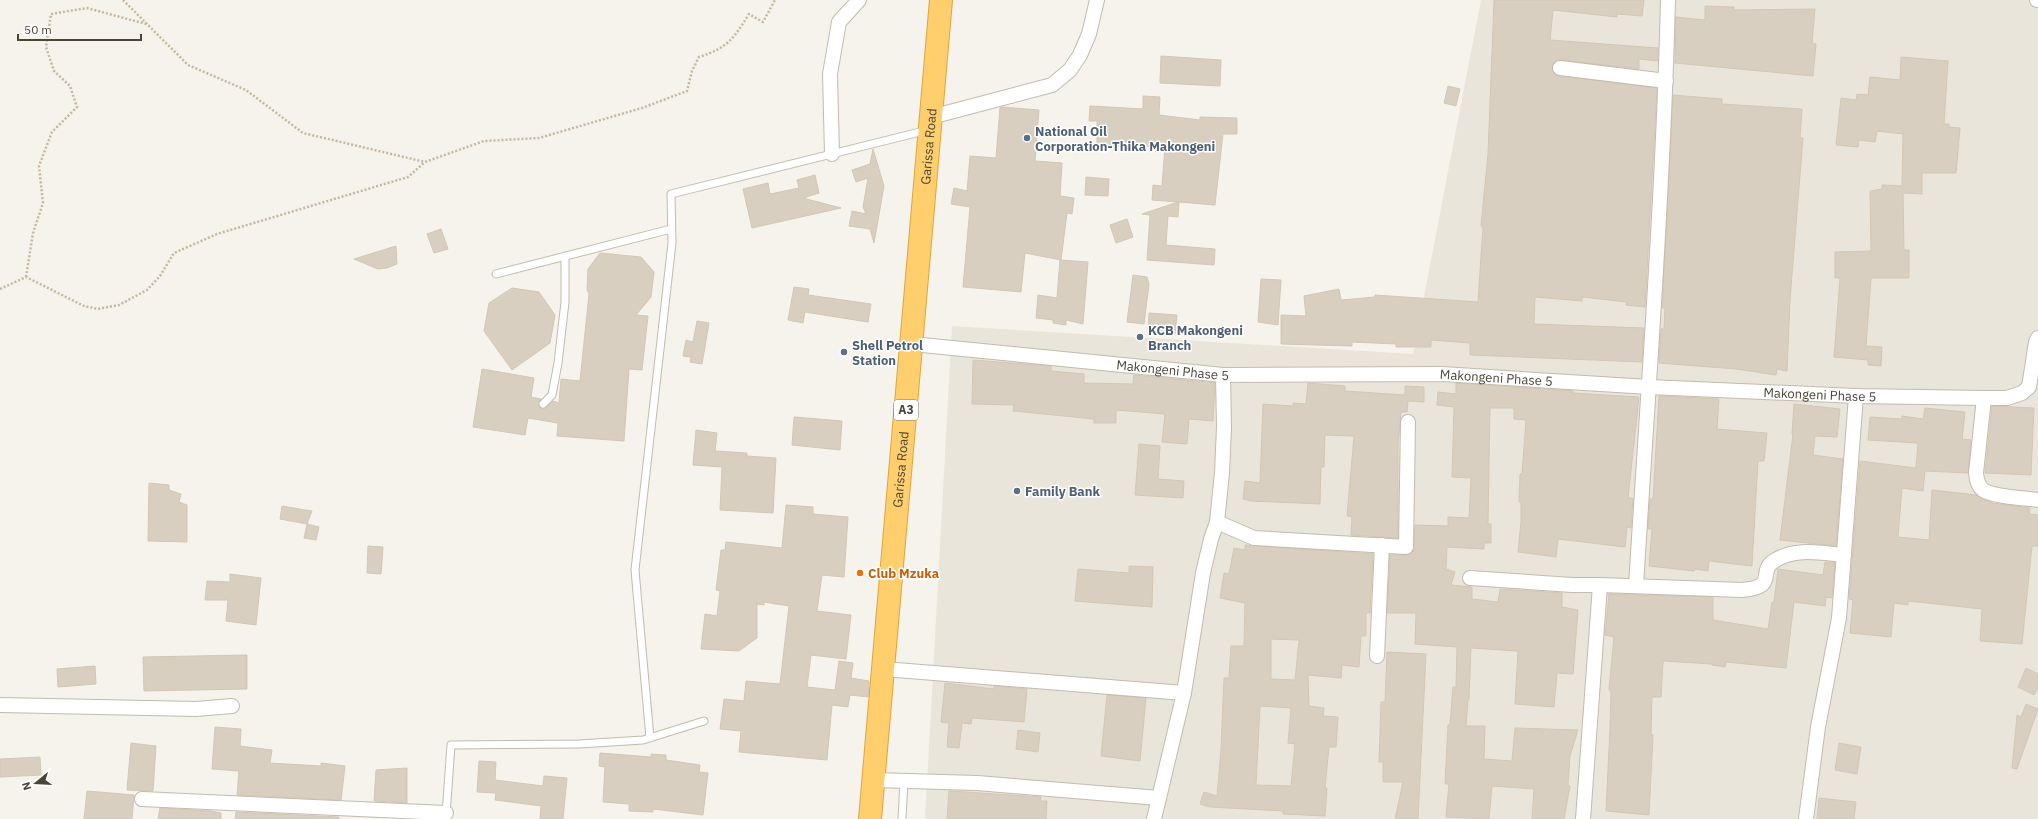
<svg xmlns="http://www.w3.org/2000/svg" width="2038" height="819" viewBox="0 0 2038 819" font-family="'IBM Plex Sans',sans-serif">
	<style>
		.residential { fill: #eae5da }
		.building { fill: #d8cfc1; stroke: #d3c7b4; fill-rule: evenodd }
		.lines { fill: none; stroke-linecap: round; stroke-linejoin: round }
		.lane-casing { stroke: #c2bbae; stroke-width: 9 }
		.street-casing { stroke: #c2bbae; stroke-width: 16 }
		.highway-casing { stroke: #e0a43c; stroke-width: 24 }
		.path { stroke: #c4b79f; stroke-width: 2.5; stroke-dasharray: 2 2; stroke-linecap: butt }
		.lane { stroke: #fff; stroke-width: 7 }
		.street { stroke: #fff; stroke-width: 14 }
		.highway { stroke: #ffcf6e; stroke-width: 22 }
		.service-dot { fill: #5c6f8a; stroke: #fff; stroke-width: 1.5 }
		.food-dot { fill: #e8710a; stroke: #fff; stroke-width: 1.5 }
		.labels { text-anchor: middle; stroke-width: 3; stroke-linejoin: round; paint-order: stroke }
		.shield { fill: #fff; stroke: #817c74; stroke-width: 1 }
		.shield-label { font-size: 12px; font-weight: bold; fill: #4b4439 }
		.service-label { font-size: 13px; font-weight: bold; fill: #4e5e75; stroke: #fff; text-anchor: start }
		.street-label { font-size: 13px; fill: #4b4439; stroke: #fff }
		.food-label { font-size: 13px; font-weight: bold; fill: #c56008; stroke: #fff; text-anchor: start }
	</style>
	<rect width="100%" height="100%" fill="#f6f3ec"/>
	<path class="residential" d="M1481 0H2038V819H925L952 326 1413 354Z"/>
	<path class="building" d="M1494 0H1644L1642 16 1617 14V17L1553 10 1550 40 1658 48V61L1639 59V69L1561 60 1553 63 1552 67 1555 75 1559 76 1657 88 1645 307 1626 305 1627 302 1582 297V301L1535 297 1534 324 1644 328 1642 362 1470 355V343L1431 340V347H1396V344L1352 342V346L1281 344V315L1306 316 1304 296 1339 289 1341 300 1375 297V295L1478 302 1483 226H1481L1488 154Z
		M1705 6 1734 7V10L1815 9 1812 43 1816 44 1813 76 1675 63 1676 17 1705 20Z
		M1161 56 1221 60 1220 86 1160 83Z
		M1901 57 1948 61 1944 124H1949V127L1960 128 1956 173H1922V194L1903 193 1904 250H1909V278H1871L1866 346 1882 347 1881 366 1868 365V360L1834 357 1840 278H1835V252L1871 251 1870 191 1882 189V185L1902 186 1903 134 1877 131 1875 142 1859 140 1858 147 1836 145 1841 98 1856 100 1857 94 1868 95 1870 77 1900 80Z
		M1448 86 1460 89 1456 106 1444 103Z
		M1673 95 1722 99V104L1802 109 1800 138H1803L1790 300 1787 371 1777 369 1776 375 1736 369 1659 363 1661 329H1664L1665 308H1662Z
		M1143 96 1160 97 1159 115 1200 120V117L1237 118V134H1223L1215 205 1179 202 1178 217 1168 216 1166 245 1215 249 1214 265 1147 260 1150 215 1142 214 1178 202 1152 200 1153 185 1162 186 1165 147 1097 146V121H1089L1090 106 1143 109Z
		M1002 107 1039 110 1035 161 1062 163 1060 196 1074 198 1072 214 1067 213 1061 260 1025 253 1021 292 963 287 970 207 951 204 954 188 967 191 970 156 996 158 1000 108Z
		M873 149 884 186 874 243 870 229 849 226 852 211 866 214 863 207 868 178 856 182 852 170 870 164Z
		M815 175 819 193 803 198 841 208 752 228 743 189 768 183 770 194 799 188 797 180Z
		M1086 177 1109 179 1108 196 1085 195Z
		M1127 219 1133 237 1116 243 1110 225Z
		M441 229 448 249 434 253 427 234Z
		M396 246 397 264 387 268 378 269 354 259Z
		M600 253 641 257 654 272 651 297 636 315 648 316 642 370 629 369 624 441 557 436 558 423 528 418 525 435 473 427 482 369 534 378 531 397 541 399 538 405 542 409 546 408 553 401 559 403 561 379 580 381 589 294 587 290 588 269Z
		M1060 260 1088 262 1083 324 1066 320V325L1053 323V320L1036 318 1038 295 1057 298Z
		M1133 275 1147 277 1149 284 1144 324 1127 322Z
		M1261 279 1281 280 1278 325 1258 322Z
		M794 287 809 289 808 295 871 304 868 322 805 312 803 323 788 320Z
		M512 288 539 292 555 315 550 343 512 370 484 331 489 303Z
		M1149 313 1177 315 1175 334 1148 332Z
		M697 321 709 323 702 364 690 362 691 357 683 356 686 340 693 342Z
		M973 360 1051 366V371L1084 374V383L1133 384 1134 375 1215 383 1213 421 1189 419 1187 444 1162 442 1165 414 1116 410V423H1094V419L1013 411 1014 405 972 404Z
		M1308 383 1345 386V391L1405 395V386L1424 387V402L1408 401 1407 412H1401L1398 444V538L1351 535 1352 517 1347 516 1354 436 1325 435 1324 467H1321L1320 504 1251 501 1243 499 1245 481 1260 483 1263 404 1293 406V403L1306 404Z
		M1456 383 1573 391V393L1639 397 1628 498H1633L1631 528 1627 527 1625 547 1558 539 1556 557 1518 552 1521 522V502H1519L1520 474H1522L1526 420 1514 419V408H1490L1488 524H1491V543H1484V549L1447 547 1446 569 1455 572 1451 585 1472 587V599L1498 602 1500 589 1562 593V607L1578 610 1573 674 1557 673 1554 707 1515 704 1518 651 1471 648 1469 700H1468L1466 726H1485L1484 759 1512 761 1515 728 1578 730 1570 756 1568 786H1570L1564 819H1532L1534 789 1492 786 1489 819 1446 817 1449 784H1445L1448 725H1450L1453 687H1456L1457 647 1415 644 1416 613H1387L1390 555H1406L1413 552 1415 525 1448 526V517L1469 518 1471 478 1452 477 1454 407 1437 405 1438 392 1456 394Z
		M1659 396 1719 399 1717 429 1767 433 1764 461H1758L1752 566 1709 561 1708 571 1695 569 1694 571 1649 566 1652 529H1648L1649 513 1650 499H1653Z
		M1794 404 1840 409 1837 437 1815 436 1813 455 1843 459 1836 546 1780 540 1793 434H1792Z
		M1992 406 2034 408 2031 475 1985 473Z
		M1925 408 1965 412 1962 439 1971 440 1968 473 1925 471 1923 491 1902 488 1898 537 1929 540 1932 490 1976 495 1992 503 2030 508 2029 514 2038 515V546H2032L2022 644 1980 641 1982 609 1908 601V605L1894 603 1891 637 1850 633 1853 600 1849 599 1860 461 1916 468 1918 443 1868 440 1870 417 1902 419V416L1923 419Z
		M794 417 842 421 840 450 792 445Z
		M696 430 717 433 715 451 747 453V456L776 458 773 513 720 510 722 467 693 465Z
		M1139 444 1160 446 1158 479 1184 481 1183 498 1135 495Z
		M149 483 169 485V490L181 494 179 502 187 505V542L148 541Z
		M786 505 813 507V514L848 517 844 577 822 575 817 611 851 615 846 659 811 655 807 687 835 690 839 661 853 663 851 678 869 681 868 697 850 695 848 707 832 705 827 760 739 752 741 731 720 729 724 699 744 701 746 681 780 684 789 606 764 602V605L757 604V638L739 651 701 649 705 614 717 616 720 591 716 590 721 550H725L726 542 782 548Z
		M282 506 312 511 307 524 280 519Z
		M307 524 319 527 316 540 304 538Z
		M1245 545 1373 554 1370 613H1366V636H1361L1359 667 1342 665 1341 678 1308 675 1309 706 1324 708 1323 716 1338 717 1336 747H1329L1325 788H1327L1325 816 1283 814V811L1210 807 1200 804 1204 792 1217 796 1221 750 1224 678H1229L1231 646H1244L1245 603 1220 598 1224 573 1229 574 1234 548 1245 550ZM1271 639 1299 640 1295 680 1271 679ZM1260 706 1291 708 1288 743 1295 744 1291 786 1256 785Z
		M368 546 383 547 381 574 367 573Z
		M1825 562 1835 563 1832 598 1826 597 1825 606 1794 602 1786 668 1726 662 1725 667 1712 665V664L1663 661 1661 697H1652L1651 734 1653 735 1649 815 1606 811 1610 728 1611 690H1609L1614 637 1605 635 1609 594 1713 597V620L1768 629 1772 602H1774L1778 569 1823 575Z
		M1129 566 1153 567 1152 607 1075 601 1078 569 1129 573Z
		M230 574 261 578 256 625 226 621 228 600H205L207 581 230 582Z
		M1387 652 1426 654 1418 819H1395L1403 782H1383V762H1379L1381 702H1385Z
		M247 655V689L144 691 143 657Z
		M95 666 96 684 58 687 57 669Z
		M2026 668 2038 674V688L2034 695 2018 687Z
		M945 683 994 689V686L1027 689 1024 722 972 718 971 724 962 723 959 748 947 747 949 723 941 722Z
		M1107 695 1146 698 1140 761 1101 756Z
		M2026 704 2038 709 2017 769 2012 768 2017 715 2021 717Z
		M215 727 241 729 240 746 272 750 270 763 321 766V763L345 766 341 800 237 795 239 771 212 769Z
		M1018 730 1040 733 1038 752 1016 749Z
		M131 743 156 746 153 791 127 790Z
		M1839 743 1861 747 1857 774 1835 770Z
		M600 753 651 757V754L666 755V760L700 765 699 772 708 773 703 815 653 809V812L629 811V804L603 802 605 767 599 766Z
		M40 757 41 775 0 777V759Z
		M479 761 496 762 495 780 543 786 544 776 567 778 563 819H540L541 806 495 800 496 793 477 792Z
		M407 768V803L374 801 376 770Z
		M87 791 134 795 132 819H84Z
		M949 791 1041 797 1040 801H1047L1046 819H947Z
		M1819 798 1856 802 1854 819H1817Z
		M160 808 211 811 221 813V819H158Z
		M236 812 339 817V819H235Z"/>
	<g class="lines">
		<defs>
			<path id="lane" d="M496 274 671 229
				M543 404 552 395 558 363 565 302V256
				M650 738 635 570 672 243 671 194 928 130
				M446 815 451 745 579 744 643 740 704 721
				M902 819 904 781"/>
			<g id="street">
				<path d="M2037 0H2038"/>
				<path d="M1560 68 1666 81"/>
				<path d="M931 117 1052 85 1070 70 1080 55 1089 34 1097 0"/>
				<path d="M832 154 830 74 839 22 859 0"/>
				<path id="s1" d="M912 344 1223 375 1442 374 1649 387 1856 396 1984 398H2007L2022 393 2029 387 2036 342 2038 338"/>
				<path d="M1984 398 1976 473C1977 479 1977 485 1983 490 1993 497 2025 498 2038 500"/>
				<path d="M1217 522 1254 538 1406 547 1408 422"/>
				<path d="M1470 578 1572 585H1600"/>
				<path d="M1636 586C1648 391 1663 196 1668 0"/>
				<path d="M1377 656 1382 545"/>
				<path d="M884 669 1184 693"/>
				<path d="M0 705 196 709 232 706"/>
				<path d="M874 780 977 783 1159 798"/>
				<path d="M142 799 446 813"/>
				<path d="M1154 819 1184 693 1203 573 1211 539 1217 522 1222 473 1224 427 1223 375"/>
				<path d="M1583 819 1600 585 1742 590C1779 587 1757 572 1774 561 1795 547 1821 553 1844 555"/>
				<path d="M1806 819 1818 727 1839 618 1856 396"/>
			</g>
			<g id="highway">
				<path id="s2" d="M870 819 941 0"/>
			</g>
		</defs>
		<use href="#lane" class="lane-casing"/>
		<use href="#street" class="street-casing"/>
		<use href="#highway" class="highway-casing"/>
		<path class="path" d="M123 0 188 65 246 90 303 133 425 162 484 141 539 138 642 108 687 91 692 71 699 57C728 48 734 38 749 14L763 22 775 0
			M26 277 33 233 43 203 39 166 52 132 77 107 70 86 54 71 46 47 51 14 87 8 146 24
			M0 289 26 277 84 306 98 309 119 305 147 290 160 276 174 253 217 234 408 177 425 162"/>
		<use href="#lane" class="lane"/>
		<use href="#street" class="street"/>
		<use href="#highway" class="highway"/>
	</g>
	<g class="service-dot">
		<circle cx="1027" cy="138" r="4"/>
		<circle cx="1140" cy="337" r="4"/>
		<circle cx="844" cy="352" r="4"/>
		<circle cx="1017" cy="491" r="4"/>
	</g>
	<circle class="food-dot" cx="860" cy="573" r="4"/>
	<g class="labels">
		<rect class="shield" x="894" y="400" width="24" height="20" rx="3"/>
		<g class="shield-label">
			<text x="906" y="414">A3</text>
		</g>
		<g class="service-label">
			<text x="1035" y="136">National Oil<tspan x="1035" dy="15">Corporation-Thika Makongeni</tspan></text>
			<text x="1148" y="335">KCB Makongeni<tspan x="1148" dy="15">Branch</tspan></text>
			<text x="852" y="350">Shell Petrol<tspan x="852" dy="15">Station</tspan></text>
			<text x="1025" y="496">Family Bank</text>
		</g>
		<g class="street-label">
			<text dy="5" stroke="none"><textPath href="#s2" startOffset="675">Garissa Road</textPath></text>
			<text dy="5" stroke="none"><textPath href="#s1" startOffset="262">Makongeni Phase 5</textPath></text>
			<text dy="5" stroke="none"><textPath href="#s1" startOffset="586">Makongeni Phase 5</textPath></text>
			<text dy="5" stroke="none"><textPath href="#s1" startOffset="910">Makongeni Phase 5</textPath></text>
			<text dy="5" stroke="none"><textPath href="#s2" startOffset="351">Garissa Road</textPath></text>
		</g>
		<g class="food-label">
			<text x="868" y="578">Club Mzuka</text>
		</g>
	</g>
	<g transform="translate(36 783) rotate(252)" stroke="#ffffff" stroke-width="3" paint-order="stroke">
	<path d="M0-3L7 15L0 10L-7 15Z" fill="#4b4439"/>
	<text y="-6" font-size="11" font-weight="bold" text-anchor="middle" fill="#4b4439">N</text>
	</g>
	<path d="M18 34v6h123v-6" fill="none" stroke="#4b4439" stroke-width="2"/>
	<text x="24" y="34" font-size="12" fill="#4b4439" stroke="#ffffff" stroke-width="3" paint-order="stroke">50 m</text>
</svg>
